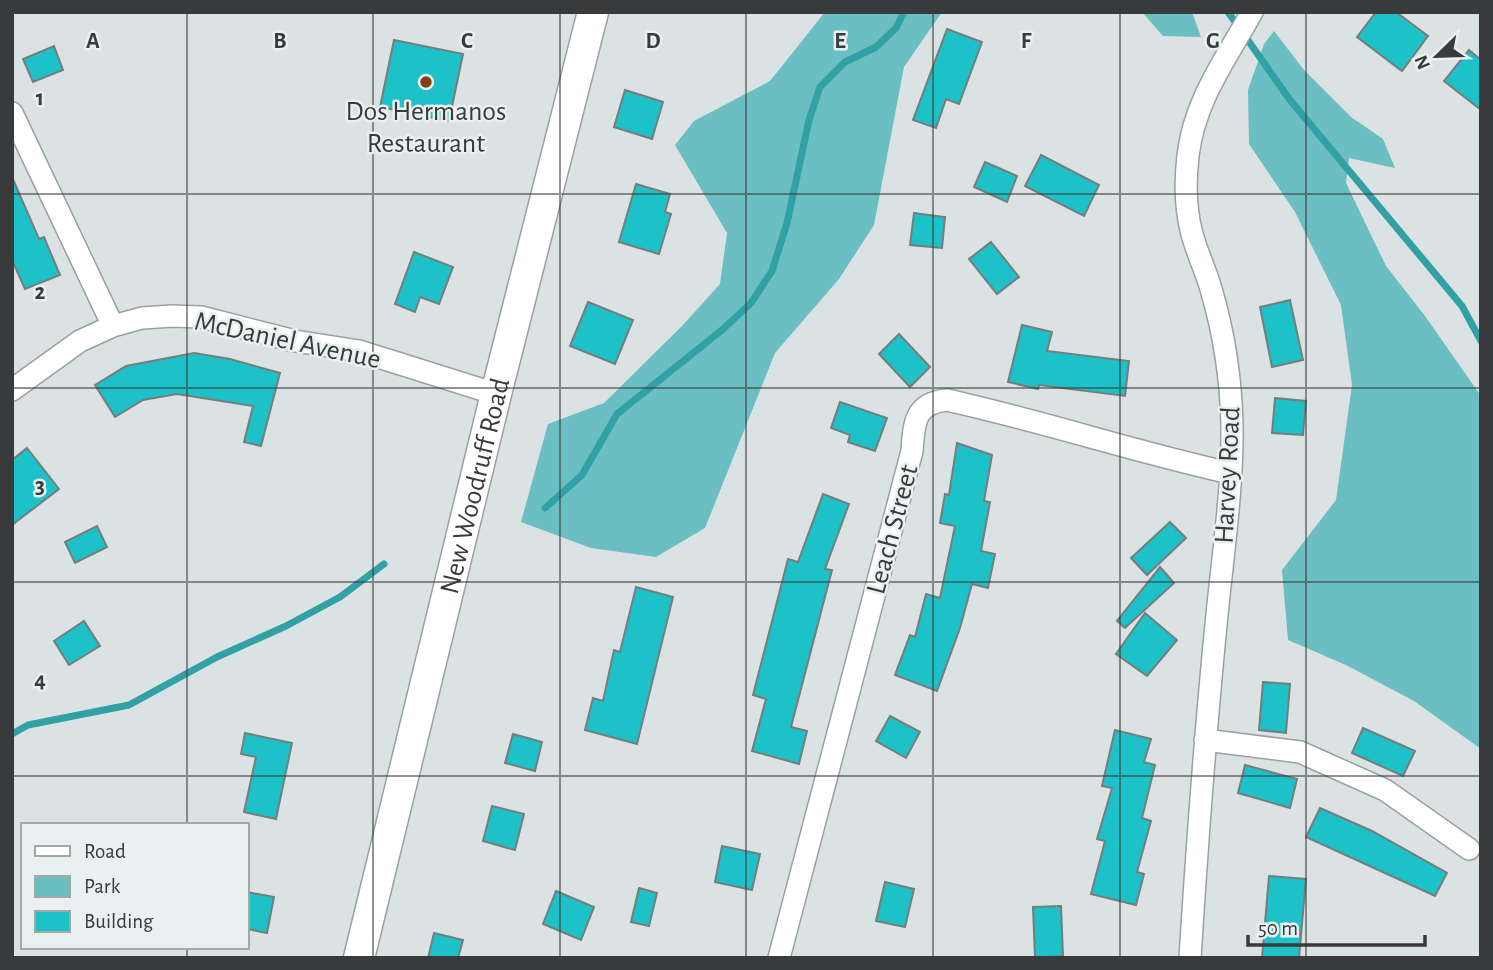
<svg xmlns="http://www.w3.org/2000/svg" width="1493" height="970" viewBox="0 0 1493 970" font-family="'Alegreya Sans',sans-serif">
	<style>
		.green { fill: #6bbec2 }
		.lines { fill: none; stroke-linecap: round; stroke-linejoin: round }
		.stream { stroke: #31a1a6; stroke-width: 7 }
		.building { fill: #1dc1c8; stroke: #767d7d; stroke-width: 2 }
		.street-casing { stroke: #9aa1a1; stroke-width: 24 }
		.secondary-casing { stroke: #9aa1a1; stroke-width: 33 }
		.street { stroke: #fff; stroke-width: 21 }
		.secondary { stroke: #fff; stroke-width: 30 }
		.grid { fill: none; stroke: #383a3b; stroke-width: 2; stroke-opacity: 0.55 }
		.poi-dot { fill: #844013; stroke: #e8f0f0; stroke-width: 2.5 }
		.labels { text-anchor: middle; stroke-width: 5; stroke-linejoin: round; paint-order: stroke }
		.poi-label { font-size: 28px; fill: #383a3b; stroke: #e8f0f0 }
		.street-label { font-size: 28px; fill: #383a3b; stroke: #e8f0f0 }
		.grid-label { font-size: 23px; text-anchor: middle; font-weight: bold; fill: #383a3b; stroke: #e8f0f0; stroke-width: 5; stroke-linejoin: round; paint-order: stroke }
	</style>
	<rect width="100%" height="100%" fill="#dbe2e3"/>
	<path class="green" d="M825 12H942L904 67 874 225 839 279 775 353 705 528 656 557 591 548 521 522 548 424 604 403 682 326 720 284 727 233 675 145 694 121 770 81Z
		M1142 12H1192L1201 37 1163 36Z
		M1274 31 1304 70 1351 117 1383 139 1395 168 1349 158 1346 183 1386 266 1425 316 1481 396V749L1414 701 1346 665 1288 640 1282 570 1336 500 1352 385 1341 305 1295 212 1249 144 1248 90 1264 44Z"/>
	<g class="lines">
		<path class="stream" d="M1228 12 1290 100 1462 306 1481 341
			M545 508 582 475 617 414 722 330 751 303 772 271 787 223 809 120 820 87 845 62 876 47 896 28 904 12
			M12 734 28 725 129 705 217 657 286 626 340 597 384 564"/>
	</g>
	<path class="building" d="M1376 12H1396L1428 36 1402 71 1357 37Z
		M947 29 982 42 959 104 946 99 936 128 913 120Z
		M394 40 463 54 449 121 380 107Z
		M54 46 63 70 33 82 23 59Z
		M1469 50 1481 60V110L1444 81Z
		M625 90 663 102 652 139 614 127Z
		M1041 155 1099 185 1084 216 1025 186Z
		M985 162 1017 176 1007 202 974 187Z
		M12 177 39 239 44 237 60 275 25 289 12 260Z
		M636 184 670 194 665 212 671 214 659 254 619 242Z
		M914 213 945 217 942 248 910 245Z
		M991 242 1019 277 997 294 969 259Z
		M414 252 453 267 439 304 420 297 415 312 395 304Z
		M1290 300 1303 360 1272 367 1260 307Z
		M588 302 633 320 615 364 570 346Z
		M1022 325 1052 332 1047 351 1129 361 1125 396 1039 385 1038 389 1008 382Z
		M899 334 930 367 910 387 879 354Z
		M194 353 230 359 280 373 261 446 244 442 253 406 177 394 143 400 115 417 95 385 126 366Z
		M1275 398 1306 401 1303 435 1272 433Z
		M840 402 887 418 875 451 848 442 850 435 831 428Z
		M957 443 992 455 984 501 990 502 981 551 995 554 988 588 972 584 960 628 937 691 895 675 910 635 915 637 926 594 940 598 955 526 940 523 945 494 949 495Z
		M27 448 59 489 12 525V460Z
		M823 494 849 504 825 569 832 570 791 727 807 731 799 764 752 751 766 699 753 695 788 559 798 562Z
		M1170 522 1186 538 1147 575 1131 558Z
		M97 526 107 547 75 563 65 542Z
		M1160 567 1174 583 1125 628 1117 621Z
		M636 587 673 597 637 744 585 730 593 698 603 701 614 650 620 652Z
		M1145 613 1177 640 1147 676 1116 654Z
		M84 621 100 646 69 665 54 641Z
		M1263 682 1290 684 1286 733 1259 730Z
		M890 716 920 732 906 758 876 741Z
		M1363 728 1415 751 1403 776 1352 753Z
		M1115 730 1151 739 1144 762 1155 765 1142 818 1151 821 1137 872 1144 874 1136 905 1091 894 1105 841 1097 839 1112 788 1102 786Z
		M245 733 292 743 276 819 244 812 256 757 241 754Z
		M513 734 542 742 535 771 505 763Z
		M1245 765 1297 779 1290 808 1238 793Z
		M492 806 524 814 515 850 483 841Z
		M1320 808 1372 831 1447 873 1435 896 1306 837Z
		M722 846 760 854 752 890 715 882Z
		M1269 876 1306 879 1299 958H1262Z
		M885 882 914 889 905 927 876 921Z
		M639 888 657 893 649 926 631 922Z
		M556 891 594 907 581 940 543 924Z
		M247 892 274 897 267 933 247 929Z
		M1061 906 1063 956 1035 958 1033 907Z
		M434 933 463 940 458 958H428Z"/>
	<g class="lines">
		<defs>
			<path id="street" d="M12 113 113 326
				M12 390 80 341 113 326 142 318 172 316 201 317 295 341 359 351 496 394
				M1205 740 1300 752 1385 790 1469 849
				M779 958 912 451C914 424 914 403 947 400 1042 421 1135 452 1230 473
				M1190 958C1197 847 1205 736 1216 625 1222 560 1233 490 1232 425 1231 379 1224 333 1211 289 1206 271 1197 253 1192 234 1185 208 1185 182 1188 156 1194 101 1226 59 1252 12"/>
			<g id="secondary">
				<path id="s1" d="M359 958 496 394 593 12"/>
			</g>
		</defs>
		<use href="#street" class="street-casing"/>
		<use href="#secondary" class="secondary-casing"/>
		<use href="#street" class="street"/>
		<use href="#secondary" class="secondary"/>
	</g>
	<path class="grid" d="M187 12V825M373 12V958M560 12V958M746 12V958M933 12V958M1120 12V958M1306 12V958M12 194H1481M12 388H1481M12 582H1481M12 776H1481M187 947V958"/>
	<circle class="poi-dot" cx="426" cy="82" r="7"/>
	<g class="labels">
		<g class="poi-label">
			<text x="426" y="120">Dos Hermanos<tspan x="426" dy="32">Restaurant</tspan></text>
		</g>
		<g class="street-label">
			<text transform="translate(288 339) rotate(12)" y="10">McDaniel Avenue</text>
			<text transform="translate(1226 475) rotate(-87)" y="10">Harvey Road</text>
			<text dy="10" stroke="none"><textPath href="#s1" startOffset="486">New Woodruff Road</textPath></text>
			<text transform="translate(891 529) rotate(-75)" y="10">Leach Street</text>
		</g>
	</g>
	<g class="grid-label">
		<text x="93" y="48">A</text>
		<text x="280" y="48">B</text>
		<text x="467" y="48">C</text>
		<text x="653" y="48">D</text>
		<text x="840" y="48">E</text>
		<text x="1026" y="48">F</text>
		<text x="1213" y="48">G</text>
		<text x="40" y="105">1</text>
		<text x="40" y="299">2</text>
		<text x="40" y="493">3</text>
		<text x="40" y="687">4</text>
	</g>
	<rect width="1493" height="970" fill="none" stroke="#383a3b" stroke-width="28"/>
	<rect x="21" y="823" width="228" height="126" fill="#e8f0f0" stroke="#a2a7a8" stroke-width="2"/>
	<rect x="35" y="846" width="35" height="10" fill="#ffffff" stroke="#a2a7a8" stroke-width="2"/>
	<text x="84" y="858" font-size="21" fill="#383a3b">Road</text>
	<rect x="35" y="876" width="35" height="21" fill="#6bbec2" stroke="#a2a7a8" stroke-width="2"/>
	<text x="84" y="893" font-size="21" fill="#383a3b">Park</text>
	<rect x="35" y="911" width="35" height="21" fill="#1dc1c8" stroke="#a2a7a8" stroke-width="2"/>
	<text x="84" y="928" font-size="21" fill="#383a3b">Building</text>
	<g transform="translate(1437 56) rotate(247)" stroke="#e8f0f0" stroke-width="5" paint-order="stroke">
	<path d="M0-5L12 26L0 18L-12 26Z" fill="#383a3b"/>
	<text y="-10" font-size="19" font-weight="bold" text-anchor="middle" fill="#383a3b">N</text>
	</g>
	<path d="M1248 935v10h177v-10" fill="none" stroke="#383a3b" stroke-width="3.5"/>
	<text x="1258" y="935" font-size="21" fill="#383a3b" stroke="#e8f0f0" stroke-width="5" paint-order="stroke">50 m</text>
</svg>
